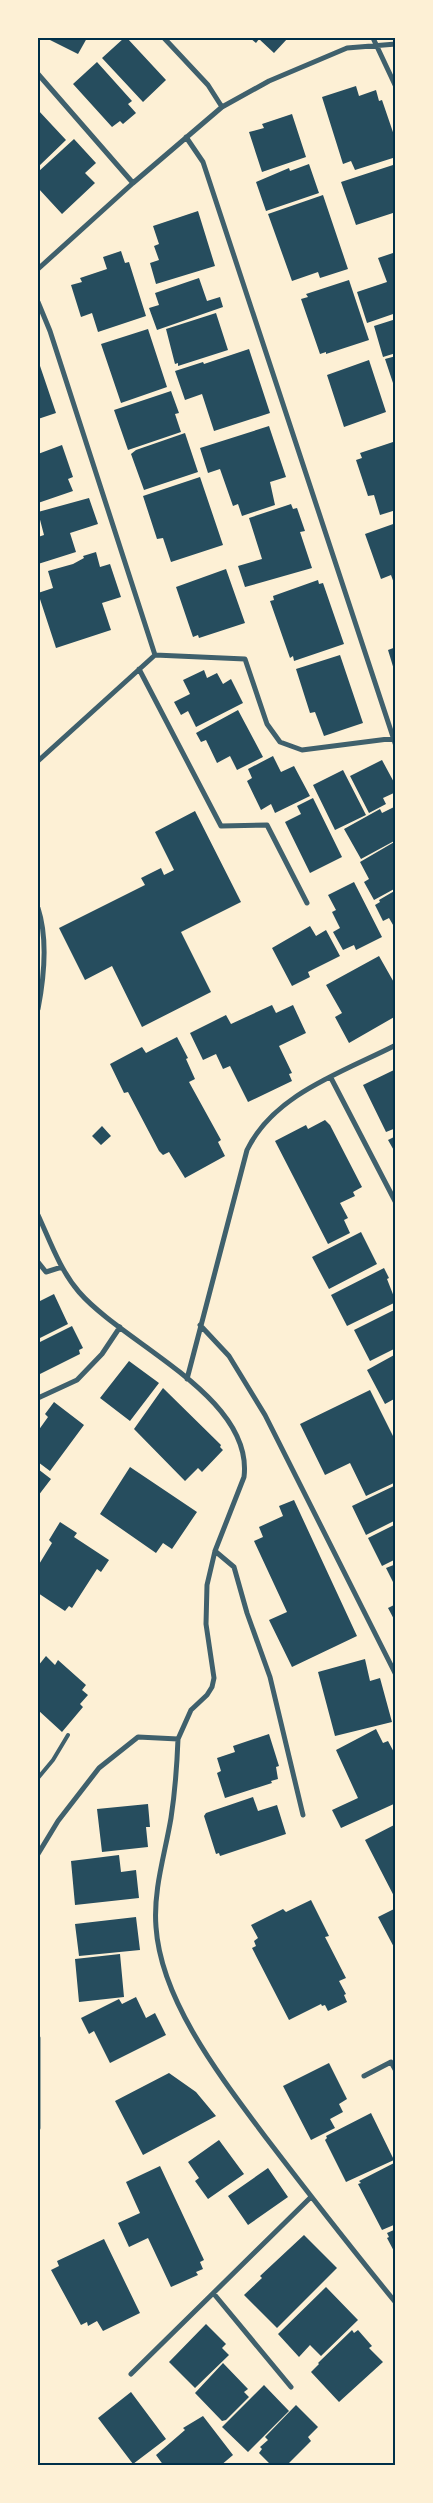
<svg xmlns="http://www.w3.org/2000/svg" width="433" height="2503" viewBox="0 0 433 2503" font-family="'Titillium Web',sans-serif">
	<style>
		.building { fill: #264d5e }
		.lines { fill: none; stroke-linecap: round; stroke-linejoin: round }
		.service { stroke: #3f606c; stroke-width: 4 }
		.minor { stroke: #3f606c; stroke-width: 5 }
		.neatline { fill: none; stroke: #003049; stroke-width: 2 }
	</style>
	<rect width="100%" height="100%" fill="#fdf0d5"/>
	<path class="building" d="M46 38H87L78 54Z
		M124 38H127L166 80 143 102 102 58Z
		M250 38H288L274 53 259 39 256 43Z
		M97 62 132 101 128 104 136 113 123 124 120 121 112 127 73 84Z
		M356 86 359 96 376 90 379 101 382 100 396 141V157L355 170 351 161 343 164 322 97Z
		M38 110 66 140 38 167Z
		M292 114 306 157 262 172 249 132 264 128 262 124Z
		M74 139 96 163 85 173 95 183 62 214 38 188V172Z
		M309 164 319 193 266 211 256 182 289 168 290 171Z
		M393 165 396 173V212L356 225 341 182Z
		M323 195 348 269 320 278 318 272 292 281 268 214Z
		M198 211 215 266 156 284 150 263 159 260 154 246 159 244 153 226Z
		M121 251 125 263 129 262 146 316 98 332 92 313 81 317 71 285 82 282 80 278 107 269 103 257Z
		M396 252V313L367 323 357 292 387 282 378 258Z
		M199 278 207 301 220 297 223 307 157 330 149 308 159 305 155 293Z
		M349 280 369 340 326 354V352L320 354 301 299 308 297 306 294Z
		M216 313 228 350 178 366V363L175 364 166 329Z
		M396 319V353L383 357 374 326Z
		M148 329 167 387 121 403 101 344Z
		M249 349 270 413 214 431 202 394 185 400 175 371 203 362 204 364Z
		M396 356V389H395L385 359Z
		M38 360 56 413 38 419Z
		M369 360 386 412 344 427 327 375Z
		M171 391 179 413 175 414 181 432 128 450 114 410Z
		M269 426 286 477 270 482 275 505 242 516 238 504 233 506 220 469 208 473 200 448Z
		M185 433 198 472 144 490 131 454 136 450Z
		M396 441V510L380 515 374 495 368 496 356 460 362 458 360 453Z
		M62 445 73 477 68 479 73 491 38 503V454Z
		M200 477 223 545 171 562 163 538 157 539 143 496Z
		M89 498 98 524 70 533 76 552 38 564V537L44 535 38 512Z
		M291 504 293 509 297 508 305 531 300 532 312 568 245 587 238 566 262 559 249 518Z
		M396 523V586H395L391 575 381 579 365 534Z
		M96 552 100 567 110 564 121 597 102 603 111 630 56 648 38 593 53 588 48 571 73 564 84 558 83 556Z
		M226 569 245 623 199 638 198 635 193 637 176 587Z
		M318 580 319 584 323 583 344 644 294 661 293 656 290 658 270 601 274 600 273 596Z
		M396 647V673H395L388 650Z
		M340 655 363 723 324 736 315 712 310 713 296 669Z
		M204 670 207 678 217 673 223 684 231 679 243 703 196 727 188 711 181 715 174 702 190 694 183 680Z
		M238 710 263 757 237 770 230 756 217 763 206 740 201 742 196 733Z
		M273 756 281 772 294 766 310 796 275 813 271 804 261 810 247 781 252 778 248 769Z
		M382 760 396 786V792L383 798 386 804 369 813 350 776Z
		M343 770 366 815 335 830 313 785Z
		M313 798 342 857 310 873 285 822 301 814 297 806Z
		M396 806V840L361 859 344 829 380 809 382 813Z
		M195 811 241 902 181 932 211 992 142 1027 112 966 85 980 59 928 145 885 141 878 161 868 164 875 174 870 155 832Z
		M396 841V888L374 900 364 882 369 879 360 862Z
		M354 882 382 937 356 950 354 945 343 950 333 932 340 928 332 912 336 910 328 895Z
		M396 890V930L389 918 383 921 375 905 380 902 379 900Z
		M310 926 316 936 326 930 340 956 308 972 310 977 292 986 272 948Z
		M379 956 396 986V1016L349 1043 335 1017 342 1013 326 985Z
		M272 1005 276 1013 293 1005 306 1033 279 1046 292 1073 289 1074 292 1081 248 1102 230 1066 223 1069 216 1054 203 1060 190 1033 226 1015 231 1024Z
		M177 1037 188 1058 186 1059 195 1079 189 1082 221 1140 218 1142 225 1156 185 1178 169 1152 163 1155 159 1151 128 1092 124 1093 110 1064 142 1047 146 1053Z
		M396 1069V1128L386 1132 363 1085Z
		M325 1120 330 1125 362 1187 353 1192 355 1196 340 1203 348 1218 344 1220 350 1233 328 1244 275 1141 306 1125 308 1129Z
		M102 1126 111 1136 101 1145 92 1136Z
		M396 1136V1154L388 1140Z
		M361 1232 377 1264 329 1289 312 1257Z
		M384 1268 389 1278 387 1279 396 1302 347 1326 331 1295Z
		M54 1294 68 1324 38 1339V1302Z
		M396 1309V1348L370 1361 354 1330Z
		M72 1326 83 1348 79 1350 80 1354 38 1375V1343Z
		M396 1354V1398L385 1404 367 1370Z
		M129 1361 159 1383 130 1421 100 1398Z
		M163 1388 221 1445 220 1447 223 1450 202 1472 198 1468 185 1481 134 1429Z
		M370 1390 396 1442V1482L366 1496 350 1463 325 1475 300 1424Z
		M54 1402 84 1425 50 1471 38 1462V1431L48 1417 45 1414Z
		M130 1467 197 1512 172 1549 163 1543 156 1553 100 1514Z
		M38 1469 51 1479 38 1496Z
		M396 1485V1520L366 1535 352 1506Z
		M294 1500 357 1636 292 1667 269 1620 287 1612 254 1541 263 1537 259 1527 283 1516 279 1506Z
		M60 1522 77 1533 74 1537 109 1560 101 1572 97 1569 72 1608 69 1606 65 1611 38 1593V1566L52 1543 49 1540Z
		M396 1524V1559L382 1566 368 1538Z
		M396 1564V1588L386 1568Z
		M396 1604V1623L388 1608Z
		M46 1656 55 1665 58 1660 86 1685 82 1690 88 1695 80 1704 83 1707 62 1732 38 1710V1666Z
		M365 1659 370 1681 380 1678 392 1722 335 1736 318 1672Z
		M376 1729 383 1743 388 1741 396 1756V1803L341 1828 332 1810 358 1798 336 1750Z
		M269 1734 279 1766 276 1767 278 1779 271 1781 272 1783 225 1798 217 1773 221 1771 217 1758 235 1752 233 1746Z
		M253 1797 258 1811 277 1805 286 1834 220 1856 219 1853 216 1854 204 1816 206 1813Z
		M148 1804 150 1827H146L148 1847 102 1852 97 1809Z
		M396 1824V1900L365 1840Z
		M119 1855 121 1872 136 1870 139 1898 75 1905 71 1861Z
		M311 1900 329 1936 325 1937 346 1978 339 1981 346 1994 344 1995 347 2002 328 2011 325 2005 322 2006 321 2004 289 2020 252 1948 256 1946 254 1941 258 1938 251 1925 283 1909 286 1912Z
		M396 1908V1951L378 1917Z
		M136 1917 140 1950 79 1956 75 1924Z
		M120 1954 124 1997 79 2002 75 1959Z
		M136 1997 146 2018 155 2013 166 2035 110 2063 94 2031 89 2034 81 2018 119 1999 122 2004Z
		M329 2063 347 2099 339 2104 343 2112 330 2119 335 2128 311 2140 283 2086Z
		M169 2073 196 2092 216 2116 143 2155 115 2101Z
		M371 2113 394 2160 346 2182 325 2140 327 2138 326 2136Z
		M219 2140 244 2174 208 2199 195 2181 199 2178 188 2162Z
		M396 2162V2224L382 2230 358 2184 361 2183 359 2181Z
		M160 2166 204 2260 200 2262 203 2269 196 2272 198 2275 171 2287 148 2238 129 2247 118 2223 140 2213 126 2182Z
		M268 2168 288 2197 248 2225 228 2196Z
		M396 2229V2255L387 2238 389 2237 387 2233Z
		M304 2235 337 2268 277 2328 244 2295 262 2278 260 2276Z
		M104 2239 140 2313 103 2331 97 2321 88 2326 87 2322 81 2325 51 2270 59 2266 57 2261Z
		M326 2287 358 2320 321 2356 310 2345 299 2357 278 2334Z
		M206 2324 226 2344 222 2348 229 2355 195 2388 169 2362Z
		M352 2330 354 2333 358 2330 372 2346 369 2348 383 2362 339 2402 311 2372 319 2364 318 2363Z
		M223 2363 248 2389 244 2392 249 2397 226 2420 222 2421 195 2393Z
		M264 2385 289 2411 248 2452 222 2427Z
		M131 2392 166 2439 133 2464 98 2418Z
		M296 2405 318 2427 308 2437 311 2441 286 2466H272L259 2453 262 2449 260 2447 268 2440 265 2437Z
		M203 2416 233 2455 220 2466H164L156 2455 185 2430 183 2428Z"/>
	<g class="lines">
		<path class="service" d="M38 1778 53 1760 68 1735"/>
		<path class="minor" d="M164 38 208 85 222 107
			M373 38 396 87
			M38 74 133 183
			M186 137 203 162 396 746
			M38 269 133 183 222 107 269 81 347 48 396 44
			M38 302 50 331 155 655 245 659 267 724 280 742 302 750 396 738
			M139 669 221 826 267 825 307 903
			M38 761 155 655
			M38 908C48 939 44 978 38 1009
			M331 1078 396 1203
			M38 1215C50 1241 60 1270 79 1292 124 1344 254 1397 244 1477L215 1551 207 1585 206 1624 214 1678 212 1687 207 1695 191 1710 178 1739 138 1737 99 1768 58 1821 38 1854
			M38 1262 46 1272 62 1267
			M200 1325 229 1356 265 1415 396 1675
			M187 1379 247 1150C274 1094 343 1072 396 1045
			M38 1398 77 1380 102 1354 120 1327
			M215 1551 234 1567 247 1613 270 1677 303 1815
			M178 1739C177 1765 175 1792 171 1818 165 1854 153 1890 156 1927 161 2002 223 2080 267 2139 309 2194 352 2249 396 2303
			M38 2038V2128
			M364 2076 391 2062 396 2071
			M214 2294 291 2387
			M131 2374 311 2197"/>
	</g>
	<rect width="433" height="2503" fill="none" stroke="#fdf0d5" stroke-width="78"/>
	<rect x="39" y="39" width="355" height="2425" class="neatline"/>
</svg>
